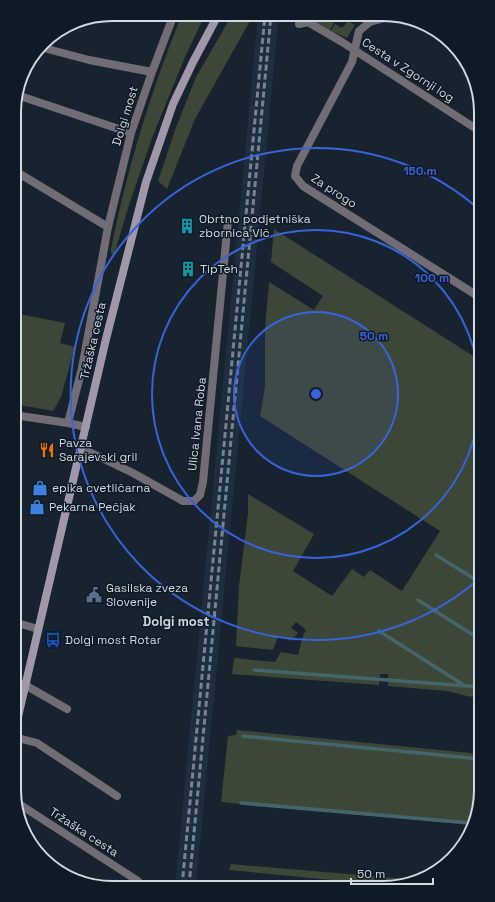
<svg xmlns="http://www.w3.org/2000/svg" width="495" height="902" viewBox="0 0 495 902" font-family="'Space Grotesk',sans-serif">
	<style>
		.built { fill: #1d2e3e }
		.green { fill: #3d4737 }
		.lines { fill: none; stroke-linecap: round; stroke-linejoin: round }
		.stream { stroke: #44656c; stroke-width: 3.5 }
		.street { stroke: #726c77; stroke-width: 8 }
		.secondary { stroke: #a097a8; stroke-width: 8 }
		.rail { stroke: #79838d; stroke-width: 3; stroke-dasharray: 6 3; stroke-linecap: butt }
		.ring { fill: none; stroke: #3863d9; stroke-width: 2 }
		.labels { text-anchor: middle; stroke-width: 3; stroke-linejoin: round; paint-order: stroke }
		.street-label { font-size: 12px; fill: #d1d9e1; stroke: #0e1a25 }
		.poi-label { font-size: 12px; fill: #d1d9e1; stroke: #0e1a25; text-anchor: start }
		.neighbourhood-label { font-size: 13px; font-weight: bold; fill: #d1d9e1; stroke: #0e1a25 }
		.rim { fill: none; stroke: #d1d9e1; stroke-width: 2 }
		.centre { fill: #3863d9; stroke: #0e1a25; stroke-width: 2 }
		.ring-label { font-size: 12px; text-anchor: middle; font-weight: bold; fill: #3863d9; stroke: #0e1a25; stroke-width: 3; stroke-linejoin: round; paint-order: stroke }
	</style>
	<rect width="100%" height="100%" fill="#17232f"/>
	<path class="built" d="M258 15H279L196 886H175Z"/>
	<path class="green" d="M182 14 205 15 185 57 152 138 128 208 114 255 111 253V249C127 168 151 91 182 14Z
		M232 15H249L251 19 195 119 167 189 158 181 175 130 196 77Z
		M313 15H326L329 17 328 20 334 23 330 30 314 21Z
		M348 21 355 25 347 38 331 31 335 24 342 28Z
		M274 229 481 361V698L467 696 447 691 388 686V674H380L379 685 232 674 234 658 275 662 281 652 298 655 303 636 306 630 296 622 291 628 298 633 291 641 278 636 273 650 236 646 239 586 248 513V494L314 534 293 571 332 596 352 569 364 577 370 570 402 591 440 531 260 416 265 387V328L269 282 314 310 323 296 271 262Z
		M19 314 65 323 60 343 75 347 61 397 53 411 14 404 15 319H17Z
		M237 730 481 754V797L470 825 221 802 228 736 236 735Z
		M231 864 419 880 415 883H363L229 870Z"/>
	<g class="lines">
		<path class="stream" d="M436 555 481 583
			M418 600 481 640
			M379 631 462 684
			M254 670 481 687
			M243 736 481 759
			M241 803 471 823"/>
		<path class="street" d="M392 16 370 22 359 31 352 62 297 166 295 176 303 186 481 298
			M299 24 308 22 342 42 481 132
			M40 47 89 60 152 72
			M17 95 131 133
			M15 171 108 227 82 368 68 423
			M108 227 131 133 152 72 174 14
			M14 415 68 423 86 427
			M81 448 133 473 183 501H194L200 495 203 482 228 221
			M14 622 38 629
			M14 682 25 685 67 709
			M14 737 37 743 117 796
			M16 802 138 881"/>
		<path class="secondary" d="M14 734 106 339 146 182 173 104 193 62 218 15"/>
		<path class="rail" d="M182 886 265 15
			M189 886 271 15"/>
	</g>
	<circle cx="316" cy="394" r="82" fill="#3863d9" fill-opacity=".12"/>
	<g class="ring">
		<circle cx="316" cy="394" r="82"/>
		<circle cx="316" cy="394" r="164"/>
		<path d="M481 577A246 246 0 1 1 481 211"/>
	</g>
	<defs>
		<symbol id="building-bare" viewBox="-9 -9 18 18"><path d="M-4-6H4V6H1V3H-1V6H-4ZM-2.5-4.3h1.7v1.8h-1.7ZM.8-4.3h1.7v1.8H.8ZM-2.5-1h1.7V.8h-1.7ZM.8-1h1.7V.8H.8Z" fill="#0f9aa8" stroke="#0e1a25" stroke-width="2.5" paint-order="stroke"/></symbol>
		<symbol id="restaurant-bare" viewBox="-9 -9 18 18"><path d="M-5-6h1v4h1v-4h1v4h1v-4h1v5L-1.5 .5V6h-2V.5L-5-1ZM5-6V6H3V1.5H1.5Q1.5-4 5-6Z" fill="#e8710a" stroke="#0e1a25" stroke-width="2.5" paint-order="stroke"/></symbol>
		<symbol id="shop-bare" viewBox="-9 -9 18 18"><path d="M-5-2.5h2.3a2.7 3.5 0 0 1 5.4 0H5L5.5 6h-11ZM-1.5-2.5h3a1.5 2.3 0 0 0-3 0Z" fill="#3f7fe0" stroke="#0e1a25" stroke-width="2.5" paint-order="stroke"/></symbol>
		<symbol id="civic-bare" viewBox="-9 -9 18 18"><path d="M-.6-6.5H3V-4.5H.6V-3L4-1V1h2V6H-6V1h2V-1L-.6-3ZM-1.2 2.5V6h2.4V2.5Z" fill="#5c6f8a" stroke="#0e1a25" stroke-width="2.5" paint-order="stroke"/></symbol>
		<symbol id="bus-bare" viewBox="-9 -9 18 18"><path d="M-5-6H5V4H4V6H2V4H-2V6H-4V4H-5ZM-3.5-4V0h7V-4ZM-3.5 1.2v1.5H-2V1.2ZM2 1.2v1.5H3.5V1.2Z" fill="#1a4fb4" stroke="#0e1a25" stroke-width="2.5" paint-order="stroke"/></symbol>
	</defs>
	<g fill-rule="evenodd">
		<use href="#building-bare" x="176" y="215" width="22" height="22"/>
		<use href="#building-bare" x="177" y="258" width="22" height="22"/>
		<use href="#restaurant-bare" x="36" y="439" width="22" height="22"/>
		<use href="#shop-bare" x="29" y="477" width="22" height="22"/>
		<use href="#shop-bare" x="26" y="496" width="22" height="22"/>
		<use href="#civic-bare" x="83" y="584" width="22" height="22"/>
		<use href="#bus-bare" x="42" y="629" width="22" height="22"/>
	</g>
	<g class="labels">
		<g class="street-label">
			<text transform="translate(408 70) rotate(33)" y="4">Cesta v Zgornji log</text>
			<text transform="translate(125 116) rotate(-73)" y="4">Dolgi most</text>
			<text transform="translate(334 191) rotate(33)" y="4">Za progo</text>
			<text transform="translate(93 341) rotate(-77)" y="4">Tržaška cesta</text>
			<text transform="translate(197 424) rotate(-84)" y="4">Ulica Ivana Roba</text>
			<text transform="translate(84 832) rotate(33)" y="4">Tržaška cesta</text>
		</g>
		<g class="poi-label">
			<text x="199" y="223">Obrtno podjetniška<tspan x="199" dy="14">zbornica Vič</tspan></text>
			<text x="200" y="273">TipTeh</text>
			<text x="59" y="447">Pavza<tspan x="59" dy="14">Sarajevski gril</tspan></text>
			<text x="52" y="492">epika cvetličarna</text>
			<text x="49" y="511">Pekarna Pečjak</text>
			<text x="106" y="592">Gasilska zveza<tspan x="106" dy="14">Slovenije</tspan></text>
			<text x="65" y="644">Dolgi most Rotar</text>
		</g>
		<g class="neighbourhood-label">
			<text x="176" y="626">Dolgi most</text>
		</g>
	</g>
	<path d="M0 0H495V902H0ZM112 21H383A91 91 0 0 1 474 112V790A91 91 0 0 1 383 881H112A91 91 0 0 1 21 790V112A91 91 0 0 1 112 21Z" fill="#0e1a25" fill-rule="evenodd"/>
	<path class="rim" d="M112 21H383A91 91 0 0 1 474 112V790A91 91 0 0 1 383 881H112A91 91 0 0 1 21 790V112A91 91 0 0 1 112 21Z"/>
	<circle cx="316" cy="394" r="6" class="centre"/>
	<g class="ring-label">
		<text x="420" y="175">150 m</text>
		<text x="432" y="282">100 m</text>
		<text x="374" y="340">50 m</text>
	</g>
	<path d="M351 878v6h82v-6" fill="none" stroke="#d1d9e1" stroke-width="2"/>
	<text x="357" y="878" font-size="12" fill="#d1d9e1" stroke="#0e1a25" stroke-width="3" paint-order="stroke">50 m</text>
</svg>
